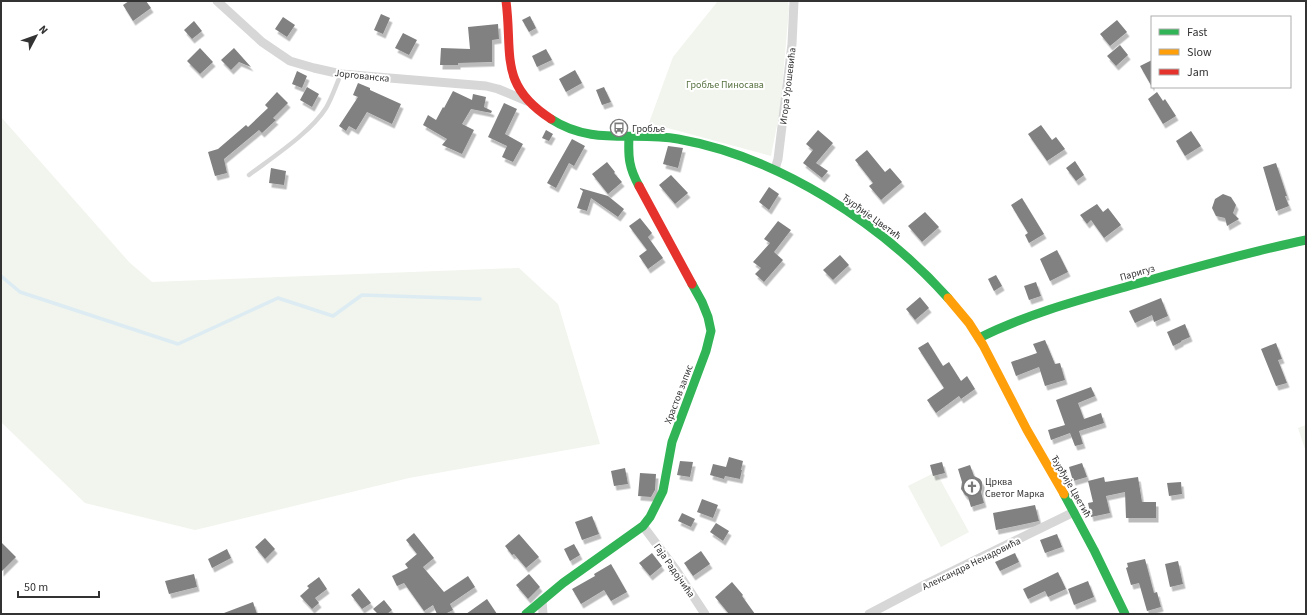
<svg xmlns="http://www.w3.org/2000/svg" width="1307" height="615" viewBox="0 0 1307 615" font-family="'Source Sans 3',sans-serif">
	<style>
		.green { fill: #f1f5ed }
		.lines { fill: none; stroke-linecap: round; stroke-linejoin: round }
		.stream { stroke: #ddebf3; stroke-width: 3.5 }
		.building { fill: #818181; filter: url(#shadow) }
		.lane { stroke: #d7d7d7; stroke-width: 4.5 }
		.street { stroke: #d7d7d7; stroke-width: 9 }
		.fast { stroke: #30b455; stroke-width: 9 }
		.slow { stroke: #ff9f0a; stroke-width: 9 }
		.jam { stroke: #e5322d; stroke-width: 9 }
		.labels { text-anchor: middle; stroke-width: 4; stroke-linejoin: round; paint-order: stroke }
		.street-label { font-size: 10px; fill: #333; stroke: #fff }
		.park-label { font-size: 10px; fill: #56703f; stroke: #fff }
		.poi-label { font-size: 10px; fill: #333; stroke: #fff; text-anchor: start }
	</style>
	<defs>
		<filter id="shadow"><feDropShadow dx="2.5" dy="4.5" stdDeviation="0" flood-color="#0004"/></filter>
	</defs>
	<rect width="100%" height="100%" fill="#fff"/>
	<path class="green" d="M718 1H788L789 9 780 110 771 156 649 123 673 57Z
		M1 117 129 262 152 282 519 268 558 304 600 444 409 478 195 530 85 503 1 422Z
		M1306 425V452L1298 428Z
		M936 472 969 532 941 547 908 486Z"/>
	<g class="lines">
		<path class="stream" d="M1 276 20 292 178 344 278 298 333 316 362 295 480 299"/>
	</g>
	<path class="building" d="M129 1H146L151 8 133 21 123 5Z
		M381 14 390 18 383 34 374 30Z
		M530 16 536 28 529 32 522 20Z
		M283 17 295 25 287 37 275 29Z
		M1117 20 1127 32 1110 46 1100 34Z
		M194 21 202 31 192 39 184 30Z
		M498 24 499 39 492 40V62L458 63V65H440L441 48 470 49 468 27Z
		M403 33 417 40 409 55 395 48Z
		M1120 45 1128 55 1116 66 1107 56Z
		M200 48 213 62 200 74 187 61Z
		M234 48 251 67 239 62 231 70 221 60Z
		M546 49 552 60 537 67 532 56Z
		M1152 60V87L1140 66Z
		M575 70 582 83 566 92 559 79Z
		M297 71 307 76 302 88 292 84Z
		M358 83 370 88V90L401 104 392 124 367 112 356 130 349 126 346 131 339 126 358 97 353 95Z
		M307 87 319 94 312 107 300 100Z
		M604 87 611 102 602 105 596 90Z
		M453 91 472 100 473 94 486 97 484 107 492 111 491 113 471 109 462 124 474 130 462 154 442 145 447 139 423 125 428 115 436 120 443 107 444 108Z
		M277 92 288 103 273 118 276 120 262 133 259 130 224 159 227 173 215 176 208 152 218 149 246 125 248 127 268 108 265 105Z
		M1157 92 1163 101 1165 99 1176 116 1163 124 1148 99Z
		M504 103 517 109 505 134 523 144 513 162 502 157 507 146 488 137Z
		M1041 125 1052 140 1056 137 1065 149 1047 161 1028 134Z
		M546 130 553 134 549 141 542 138Z
		M818 130 833 143 816 163 828 171 822 178 803 163 813 150 806 144Z
		M1191 131 1201 146 1185 156 1176 141Z
		M572 139 585 146 574 166 569 163 556 188 547 183Z
		M668 146 683 148 678 168 663 164Z
		M867 150 885 172 890 168 902 182 881 200 869 186 873 183 855 160Z
		M1075 161 1084 175 1076 181 1066 168Z
		M607 162 615 172 614 173 622 182 608 194 592 174Z
		M1276 163 1287 196H1285L1289 206 1276 211 1263 167Z
		M271 168 286 171 284 185 269 183Z
		M671 175 688 193 675 204 659 185Z
		M769 187 779 194 769 210 759 202Z
		M580 188 608 196 624 209 618 217 591 198 587 211 577 208 583 191 580 189Z
		M1223 194 1231 197 1236 205 1233 213 1239 219 1227 226 1225 218 1216 216 1212 208 1215 199Z
		M1022 198 1044 234 1029 243 1025 235 1028 233 1011 205Z
		M1097 204 1103 212 1108 208 1121 225 1104 238 1091 220 1087 224 1080 215Z
		M925 212 939 227 922 242 908 226Z
		M640 218 652 233 648 237 663 258 648 269 639 256 647 250 629 226Z
		M778 221 791 230 774 252 783 260 764 282 755 274 761 268 753 262 770 243 764 239Z
		M1057 250 1068 272 1050 281 1040 259Z
		M840 255 849 265 833 280 823 270Z
		M996 275 1002 286 994 291 988 279Z
		M1036 282 1041 296 1029 300 1024 286Z
		M920 297 929 308 915 320 906 309Z
		M1161 298 1168 316 1154 322 1152 315 1135 323 1129 311Z
		M1185 324 1190 337 1181 341V342L1173 346 1167 332Z
		M1045 340 1055 364 1060 363 1065 380 1045 386 1039 367 1016 376 1011 362 1037 353 1033 344Z
		M928 342 943 366 949 362 961 381 967 376 975 389 961 399 959 396 936 413 927 400 944 388 918 348Z
		M1276 343 1282 359 1278 360 1287 383 1276 386 1261 349Z
		M1091 387 1095 396 1078 403 1084 419 1101 413 1104 423 1079 431 1083 444 1075 446 1070 433 1051 440 1048 430 1065 425 1056 400Z
		M729 457 743 461 741 470H742L740 479 725 476 724 479 710 475 713 464 726 467Z
		M680 461 693 462 690 477 677 475Z
		M942 462 945 473 933 476 930 465Z
		M1082 463 1087 477 1073 481 1069 467Z
		M970 465 974 476 980 479 982 482V489L981 492 984 503 971 507 968 497 965 495 961 489 962 482 958 469Z
		M625 468 628 484 614 486 611 471Z
		M640 473 656 474 655 490 651 497 638 496Z
		M1104 477 1105 482 1138 477 1142 502H1156V518H1126L1125 492 1106 496 1110 513 1091 517 1088 503 1093 502 1088 481Z
		M1181 482 1182 494 1169 496 1167 483Z
		M702 499 718 505 713 518 697 512Z
		M1035 505 1039 521 996 530 993 513Z
		M682 513 695 519 691 527 678 521Z
		M592 516 599 534 582 540 575 522Z
		M716 523 729 531 723 541 710 532Z
		M414 533 434 558 423 567 444 592 468 576 475 587 450 604 453 610 445 614H437L433 605 424 611 404 583 397 586 392 576 408 568 405 564 417 554 406 540Z
		M519 534 539 557 526 568 514 554 512 555 505 546Z
		M1057 534 1062 547 1045 553 1040 540Z
		M265 538 275 549 265 559 255 547Z
		M1 542 16 557 1 572Z
		M574 544 580 555 570 561 564 549Z
		M227 549 231 558 212 568 208 559Z
		M701 551 710 564 693 576 684 563Z
		M652 553 662 566 650 576 639 563Z
		M1015 553 1019 562 1000 571 995 562Z
		M1145 559 1154 593 1157 592 1161 607 1147 611 1139 583 1131 585 1126 568 1128 567 1127 563Z
		M1178 561 1183 584 1170 587 1165 564Z
		M611 564 627 592 611 601 604 590 581 604 572 589 595 576 594 574Z
		M1058 572 1066 589 1048 597 1045 591 1028 599 1023 589Z
		M194 574 197 587 169 594 165 581Z
		M529 574 540 587 528 599 516 585Z
		M319 577 327 589 315 598 319 603 312 609 300 596 309 588 307 586Z
		M1088 581 1094 597 1074 605 1068 589Z
		M732 582 743 595 742 596 755 614H729L715 597Z
		M359 588 371 603 362 609 351 595Z
		M487 599 497 614H466Z
		M384 600 392 610 387 614H378L373 609Z
		M253 602 257 614H225L224 613Z"/>
	<g class="lines">
		<path class="lane" d="M249 175C273 157 311 132 326 108 332 98 336 85 341 74"/>
		<path class="street" d="M217 1 262 42 290 61 314 68 341 74 486 86 498 89 527 101
			M775 169 778 159 792 44 794 1
			M643 526 676 570 705 614
			M542 600 543 614
			M869 614 926 584 1074 512"/>
		<path class="fast" d="M551 119C592 146 634 131 678 139 779 157 881 223 948 298
			M629 137C628 157 629 168 639 186
			M979 338C1029 313 1083 299 1136 284 1192 268 1249 252 1306 240
			M1064 494 1094 550 1125 614
			M526 614 563 583 643 526 650 517 663 491 672 442 706 351 711 331 708 317 702 302 692 284"/>
		<path class="slow" d="M948 298 969 323 983 345 1027 430 1064 494"/>
		<path class="jam" d="M506 1C513 54 498 85 551 119
			M639 186 692 284"/>
	</g>
	<defs>
		<symbol id="bus-ring" viewBox="-11 -11 22 22"><circle r="9.5" fill="#fff" stroke="#7a7a7a" stroke-width="1.5"/><path d="M-5-6H5V4H4V6H2V4H-2V6H-4V4H-5ZM-3.5-4V0h7V-4ZM-3.5 1.2v1.5H-2V1.2ZM2 1.2v1.5H3.5V1.2Z" fill="#7a7a7a"/></symbol>
		<symbol id="church-ring" viewBox="-11 -11 22 22"><circle r="9.5" fill="#fff" stroke="#7a7a7a" stroke-width="1.5"/><path d="M-1.2-6h2.4v3.5h3.3v2.4h-3.3V6h-2.4V-.1h-3.3v-2.4h3.3Z" fill="#7a7a7a"/></symbol>
	</defs>
	<g fill-rule="evenodd">
		<use href="#bus-ring" x="609" y="118" width="20" height="20"/>
		<use href="#church-ring" x="962" y="477" width="20" height="20"/>
	</g>
	<g class="labels">
		<g class="street-label">
			<text transform="translate(362 75) rotate(6)" y="4">Јоргованска</text>
			<text transform="translate(787 86) rotate(-83)" y="4">Игора Урошевића</text>
			<text transform="translate(872 216) rotate(36)" y="4">Ђурђије Цветић</text>
			<text transform="translate(1137 272) rotate(-16)" y="4">Паригуз</text>
			<text transform="translate(678 394) rotate(-69)" y="4">Храстов запис</text>
			<text transform="translate(1072 486) rotate(60)" y="4">Ђурђије Цветић</text>
			<text transform="translate(971 563) rotate(-26)" y="4">Александра Ненадовића</text>
			<text transform="translate(675 570) rotate(55)" y="4">Гаја Радојчића</text>
		</g>
		<g class="park-label">
			<text x="725" y="88">Гробље Пиносава</text>
		</g>
		<g class="poi-label">
			<text x="632" y="132">Гробље</text>
			<text x="985" y="485">Црква<tspan x="985" dy="12">Светог Марка</tspan></text>
		</g>
	</g>
	<rect width="1307" height="615" fill="none" stroke="#333333" stroke-width="4"/>
	<rect x="1151" y="16" width="140" height="72" fill="#ffffff" stroke="#adadad"/>
	<rect x="1159" y="29" width="20" height="6" fill="#30b455" stroke="#adadad"/>
	<text x="1187" y="36" font-size="12" fill="#333333">Fast</text>
	<rect x="1159" y="49" width="20" height="6" fill="#ff9f0a" stroke="#adadad"/>
	<text x="1187" y="56" font-size="12" fill="#333333">Slow</text>
	<rect x="1159" y="69" width="20" height="6" fill="#e5322d" stroke="#adadad"/>
	<text x="1187" y="76" font-size="12" fill="#333333">Jam</text>
	<g transform="translate(36 36) rotate(49)" stroke="#ffffff" stroke-width="3" paint-order="stroke">
	<path d="M0-3L7 15L0 10L-7 15Z" fill="#333333"/>
	<text y="-6" font-size="11" font-weight="bold" text-anchor="middle" fill="#333333">N</text>
	</g>
	<path d="M18 591v6h81v-6" fill="none" stroke="#333333" stroke-width="2"/>
	<text x="24" y="591" font-size="12" fill="#333333" stroke="#ffffff" stroke-width="3" paint-order="stroke">50 m</text>
</svg>
